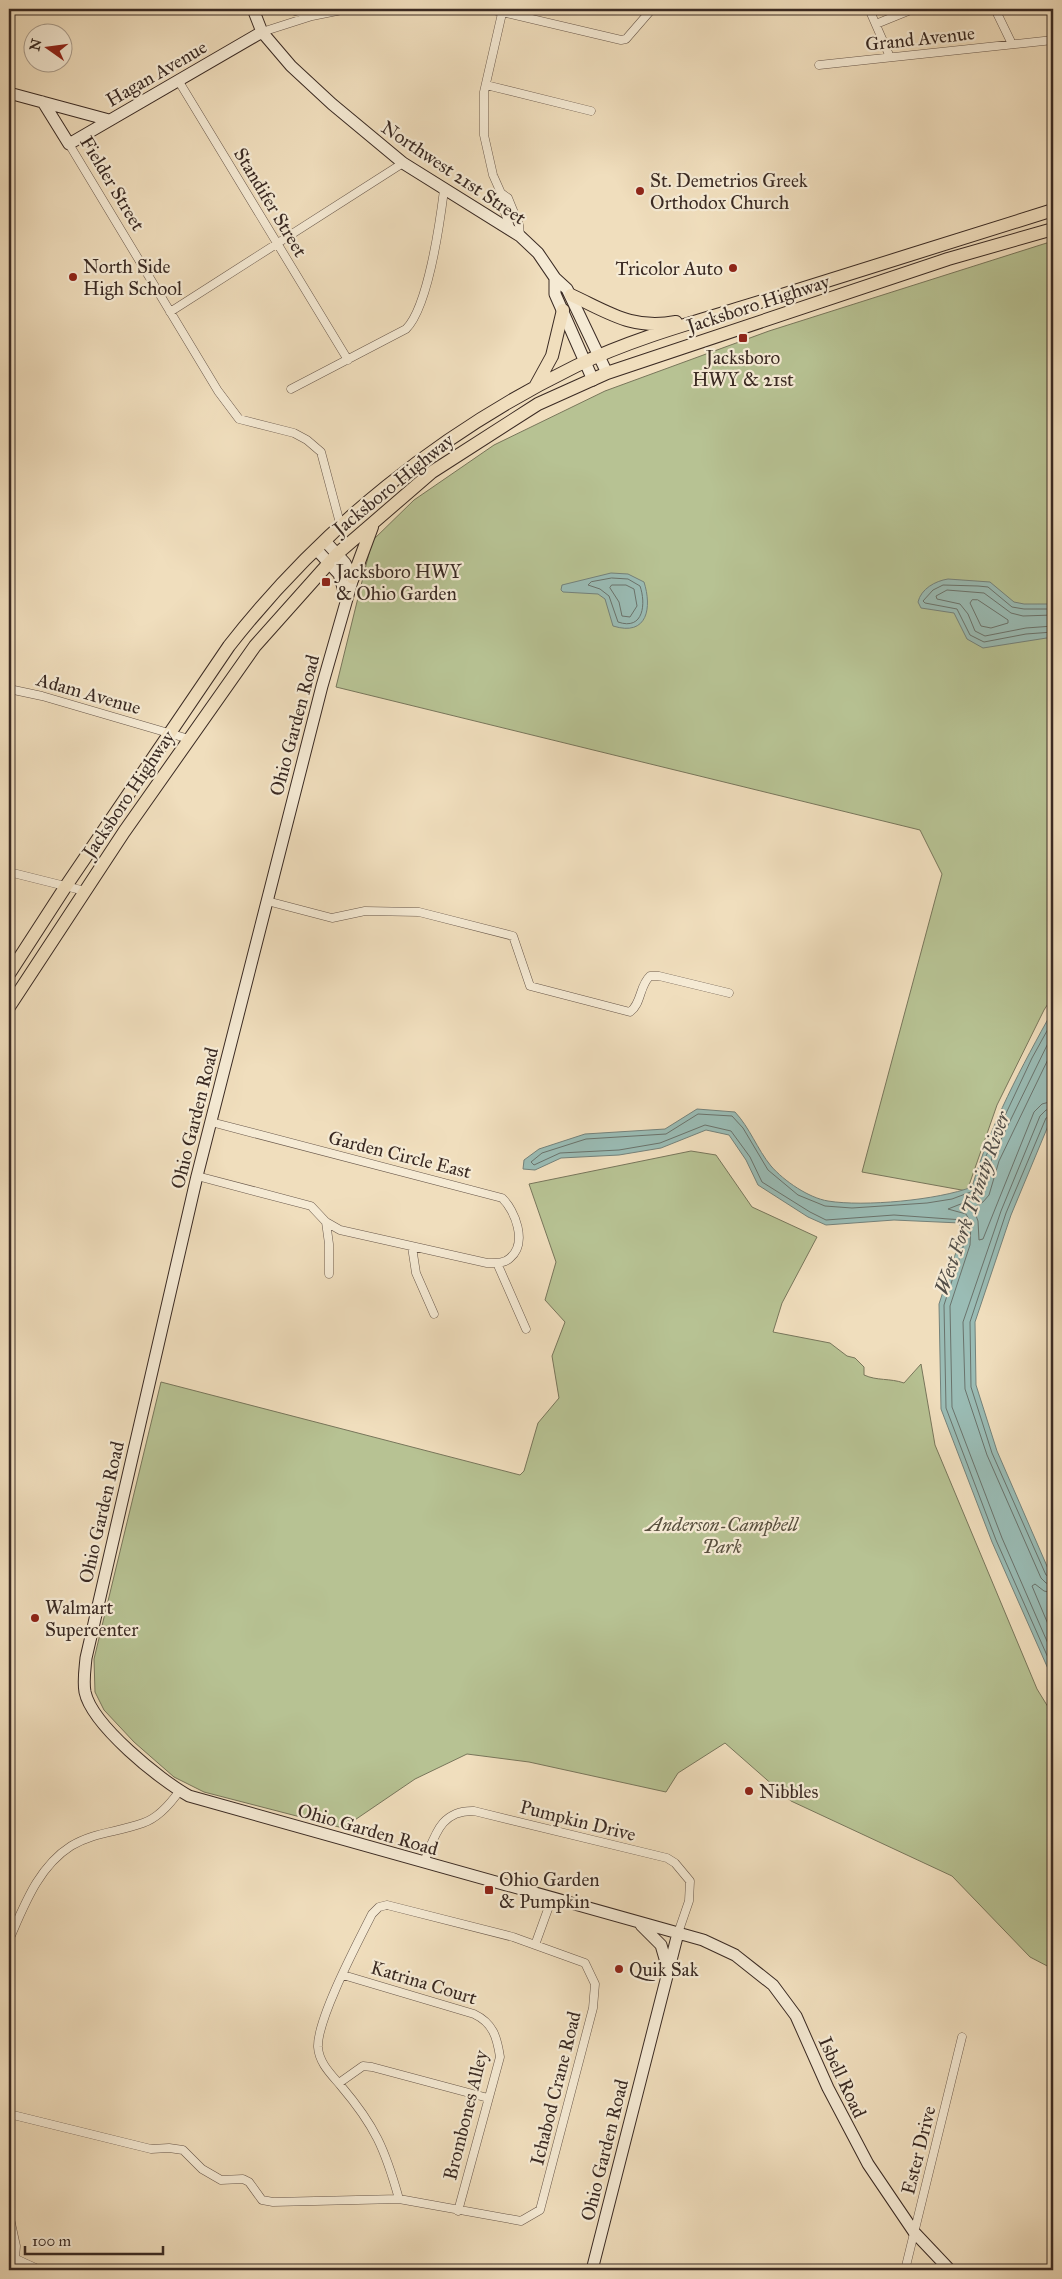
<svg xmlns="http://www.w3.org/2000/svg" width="1062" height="2279" viewBox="0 0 1062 2279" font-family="'IM FELL Great Primer',serif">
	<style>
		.green { fill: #b7c293; stroke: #78765b }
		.water { fill: #9abcb5; stroke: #74827b }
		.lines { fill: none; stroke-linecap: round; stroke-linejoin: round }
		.shore { stroke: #6a736c; stroke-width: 1 }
		.street-casing { stroke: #68574a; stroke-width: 9 }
		.secondary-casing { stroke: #3a2a23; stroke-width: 13 }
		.primary-casing { stroke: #3a2a23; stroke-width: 14 }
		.street { stroke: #f5ead4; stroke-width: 8 }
		.secondary { stroke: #f5ead4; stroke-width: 11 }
		.primary { stroke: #f0debd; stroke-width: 12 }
		.poi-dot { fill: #8f2418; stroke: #f5ead4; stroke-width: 2 }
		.labels { text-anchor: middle; stroke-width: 4.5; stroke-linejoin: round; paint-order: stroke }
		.street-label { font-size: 19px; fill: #3a2a23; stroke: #f5ead4 }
		.poi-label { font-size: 19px; fill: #3a2a23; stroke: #f5ead4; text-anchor: start }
		.park-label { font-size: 19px; font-style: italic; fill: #59503f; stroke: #f5ead4 }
		.water-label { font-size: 20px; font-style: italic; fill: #524e48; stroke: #f5ead4 }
	</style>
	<rect width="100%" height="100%" fill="#f0debd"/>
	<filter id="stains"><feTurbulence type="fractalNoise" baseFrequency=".004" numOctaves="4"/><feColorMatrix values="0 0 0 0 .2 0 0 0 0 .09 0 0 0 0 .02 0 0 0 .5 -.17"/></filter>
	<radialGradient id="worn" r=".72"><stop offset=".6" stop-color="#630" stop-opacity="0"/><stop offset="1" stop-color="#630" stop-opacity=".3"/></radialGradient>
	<path class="green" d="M1053 241V996L1044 1010 997 1105 967 1191 862 1172 942 874 920 830 336 687 372 541 414 500 494 445 605 391 769 331Z
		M691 1151 716 1155 752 1207 817 1237 782 1303 773 1332 830 1343 847 1356 855 1358 864 1367V1375C877 1381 890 1378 904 1383L921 1364 935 1445 1037 1689 1053 1715V1969L1030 1957 952 1876 791 1801 725 1743 678 1773 666 1792 529 1762 467 1754 415 1779 343 1828 204 1792 174 1777 134 1742 104 1710 95 1692 94 1659 161 1382 520 1475 524 1471 538 1423 559 1398 552 1356 565 1322 545 1300 556 1262 529 1184Z"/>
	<path class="water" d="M611 573 628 574 644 582C652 607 648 637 613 626L605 599 598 594 563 592 561 590 562 585Z
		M948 579 990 582 1014 602 1024 604H1053V637L983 648 967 639 954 613 921 608 918 602C921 589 935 581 948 579Z
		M1053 1010V1114L1011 1215 975 1322 976 1385 997 1451 1053 1580V1680L992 1542 941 1409 939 1304 959 1243 960 1223 894 1220 826 1225 808 1217 758 1185 746 1160 729 1135 706 1130 661 1148 619 1155 561 1158 535 1170 523 1169 524 1160 539 1149 585 1134 665 1129 697 1109 735 1112C750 1128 757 1149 771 1166 784 1181 809 1198 828 1201 864 1207 938 1200 972 1187 990 1125 1022 1066 1053 1010Z"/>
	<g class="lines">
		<path class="shore" d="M612 578 628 579 640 586C646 603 644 631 618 622L609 596 600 589 588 585 591 582Z
			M612 585H626L634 589 637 606 630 617 622 616 619 602 610 588Z
			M978 600 1008 620V623L991 628 981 626 970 603 972 600Z
			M1053 609H1024L1012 607 988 587 978 586 943 585 933 590 923 601 925 603 957 609 970 635 984 642 1026 634 1053 632
			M1053 615 1023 616 1011 613 984 593 947 590 936 596 937 599 960 604 968 614 975 631 985 636 1026 628 1053 626
			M1053 1020 1032 1058 986 1156 976 1190 952 1199 927 1203 852 1208 825 1206 798 1195 768 1170 743 1128 732 1116 698 1114 666 1134 586 1139 542 1153 531 1162 534 1165 560 1153 619 1150 660 1143 705 1125 731 1131 750 1157 762 1182 810 1212 826 1220 894 1215 963 1220 964 1244 944 1305 946 1408 996 1540 1053 1669
			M1053 1033 992 1158 981 1193 976 1198 948 1209 966 1214 971 1223 970 1245 950 1306 952 1407 1002 1538 1053 1655
			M1053 1049 999 1161 989 1195 983 1202 973 1208 978 1221 979 1240 983 1239 1034 1112 1042 1104 1053 1101
			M1053 1108 1046 1110 1040 1116 1001 1211 963 1322 965 1389 987 1455 1041 1578 1046 1583 1053 1585
			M1053 1115 1046 1118 1006 1213 970 1322 971 1387 992 1453 1046 1575 1053 1579
			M1053 1593 1044 1591 1035 1584 1032 1586 1053 1636"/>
		<defs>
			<path id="street" d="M288 9 312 16 347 9
				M489 9 621 40 626 39 652 9
				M503 9 484 92V135L493 175 501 193 508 198 519 225 520 236
				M869 9 890 57
				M995 9 1012 44
				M876 24 913 9
				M262 32 312 16
				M819 65 1053 40
				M178 80 348 360
				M486 85 591 111
				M69 144 218 391 239 419 294 433 307 440 321 452 341 527
				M501 193V201L511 230
				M170 312 403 163
				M291 389 406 329C428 307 440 222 444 190
				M9 689 42 696 189 739
				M9 872 85 891
				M267 901 332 918 365 911 419 912 513 936 530 986 630 1012C642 1003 639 986 650 976H659L729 993
				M197 1176 311 1206 326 1222 340 1230 487 1263C495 1263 504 1264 510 1258 528 1243 515 1210 502 1198L211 1122
				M326 1222 329 1244V1274
				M412 1247 416 1273 434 1314
				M497 1263 526 1329
				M424 1862C435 1836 440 1810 474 1811L667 1858 675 1863 690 1881 689 1901 678 1933
				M9 1940C24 1906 38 1867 71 1846 94 1832 119 1832 143 1823 158 1818 171 1803 180 1790
				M535 1945 552 1898
				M343 1975 474 2014C493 2023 497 2037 500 2057L458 2211
				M339 2083 363 2066 372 2067 488 2098
				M9 2114 151 2149 169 2148 183 2150 202 2169 221 2180 243 2179 249 2182 262 2200 273 2202 399 2199 521 2221 540 2210 593 2008 595 1984 585 1963 513 1937 387 1905 379 1907 372 1914C358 1942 317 2019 318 2047 319 2063 331 2074 341 2086 375 2126 385 2149 399 2199
				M9 2214 16 2246 14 2270
				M16 2259 40 2270
				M905 2270 962 2037"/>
			<path id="secondary" d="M253 9 262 32 291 66 332 104 403 163 520 236 538 253 555 278 567 289 607 373
				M9 93 109 120
				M43 102 69 144 262 32
				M555 278V294L593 380
				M325 541 345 563 353 578 322 686 197 1176 86 1658C85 1669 83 1681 85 1692 92 1725 160 1780 189 1796L703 1940 735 1955 773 1985 796 2016 828 2088 868 2164 914 2232 950 2270
				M316 549 339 574 346 598
				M641 1925 661 1945 668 1969
				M592 2270 678 1933"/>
			<path id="primary" d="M571 295C610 313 632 330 676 322
				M535 387 552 356 563 310
				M353 578 372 527
				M9 974 66 886 229 646C322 527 441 432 576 366 636 337 702 320 766 300 862 270 957 240 1053 210
				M9 1007 124 832 255 646 337 554 432 472 538 404 607 373 948 259 1053 229"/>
		</defs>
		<use href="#street" class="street-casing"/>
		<use href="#secondary" class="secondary-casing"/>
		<use href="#primary" class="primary-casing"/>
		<use href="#street" class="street"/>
		<use href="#secondary" class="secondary"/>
		<use href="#primary" class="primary"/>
	</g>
	<g class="poi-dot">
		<circle cx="640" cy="191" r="5"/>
		<circle cx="733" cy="268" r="5"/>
		<circle cx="73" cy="277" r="5"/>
		<rect x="738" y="333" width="10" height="10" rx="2.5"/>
		<rect x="321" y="577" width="10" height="10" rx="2.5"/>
		<circle cx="35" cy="1618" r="5"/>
		<circle cx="749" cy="1791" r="5"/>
		<rect x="484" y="1885" width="10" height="10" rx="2.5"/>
		<circle cx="619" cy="1969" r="5"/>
	</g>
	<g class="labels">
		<g class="street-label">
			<text transform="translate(920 38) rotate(-6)" y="7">Grand Avenue</text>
			<text transform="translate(156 73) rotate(-30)" y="7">Hagan Avenue</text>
			<text transform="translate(454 172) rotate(34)" y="7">Northwest 21st Street</text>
			<text transform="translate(113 183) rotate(59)" y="7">Fielder Street</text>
			<text transform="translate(271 202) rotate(59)" y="7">Standifer Street</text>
			<text transform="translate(758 303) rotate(-18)" y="7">Jacksboro Highway</text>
			<text transform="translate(393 484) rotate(-39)" y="7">Jacksboro Highway</text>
			<text transform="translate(89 693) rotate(16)" y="7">Adam Avenue</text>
			<text transform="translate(294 725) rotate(-75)" y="7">Ohio Garden Road</text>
			<text transform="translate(128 794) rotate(-56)" y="7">Jacksboro Highway</text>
			<text transform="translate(194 1118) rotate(-76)" y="7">Ohio Garden Road</text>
			<text transform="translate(400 1154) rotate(14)" y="7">Garden Circle East</text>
			<text transform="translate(101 1512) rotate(-77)" y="7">Ohio Garden Road</text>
			<text transform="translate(578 1820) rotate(14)" y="7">Pumpkin Drive</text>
			<text transform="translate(368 1829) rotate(16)" y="7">Ohio Garden Road</text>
			<text transform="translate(424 1982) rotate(17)" y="7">Katrina Court</text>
			<text transform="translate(843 2077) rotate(65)" y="7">Isbell Road</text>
			<text transform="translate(555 2088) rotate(-76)" y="7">Ichabod Crane Road</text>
			<text transform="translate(465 2115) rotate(-76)" y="7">Brombones Alley</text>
			<text transform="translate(604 2150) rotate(-76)" y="7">Ohio Garden Road</text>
			<text transform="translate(918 2150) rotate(-76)" y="7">Ester Drive</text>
		</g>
		<g class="poi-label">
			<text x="650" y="187">St. Demetrios Greek<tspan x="650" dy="22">Orthodox Church</tspan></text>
			<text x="83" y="273">North Side<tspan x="83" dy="22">High School</tspan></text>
			<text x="723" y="275" text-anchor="end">Tricolor Auto</text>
			<text x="743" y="364" text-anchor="middle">Jacksboro<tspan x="743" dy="22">HWY &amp; 21st</tspan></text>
			<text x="336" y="578">Jacksboro HWY<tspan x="336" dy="22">&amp; Ohio Garden</tspan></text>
			<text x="45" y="1614">Walmart<tspan x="45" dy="22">Supercenter</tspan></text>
			<text x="759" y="1798">Nibbles</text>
			<text x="499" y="1886">Ohio Garden<tspan x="499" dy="22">&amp; Pumpkin</tspan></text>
			<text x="629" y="1976">Quik Sak</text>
		</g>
		<g class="park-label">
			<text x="722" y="1531">Anderson-Campbell<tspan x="722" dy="22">Park</tspan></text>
		</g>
		<g class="water-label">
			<text transform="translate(972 1203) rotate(-71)" y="7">West Fork Trinity River</text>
		</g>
	</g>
	<rect width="1062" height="2279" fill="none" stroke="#f0debd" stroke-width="30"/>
	<rect x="10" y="10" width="1042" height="2259" fill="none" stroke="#3a2a23" stroke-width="2.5"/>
	<rect x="15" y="15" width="1032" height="2249" fill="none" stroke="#3a2a23"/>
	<g transform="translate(48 48) rotate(284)"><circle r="24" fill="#f5ead4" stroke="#aa9d8d"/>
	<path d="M0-4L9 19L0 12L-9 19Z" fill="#8f2418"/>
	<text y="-8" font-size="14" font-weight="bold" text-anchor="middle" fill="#3a2a23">N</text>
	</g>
	<path d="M25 2246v8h138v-8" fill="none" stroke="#3a2a23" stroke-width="2.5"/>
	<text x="32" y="2246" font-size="15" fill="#3a2a23" stroke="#f5ead4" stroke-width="4" paint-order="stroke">100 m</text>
	<rect width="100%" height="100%" filter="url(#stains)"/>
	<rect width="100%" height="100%" fill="url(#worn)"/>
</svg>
